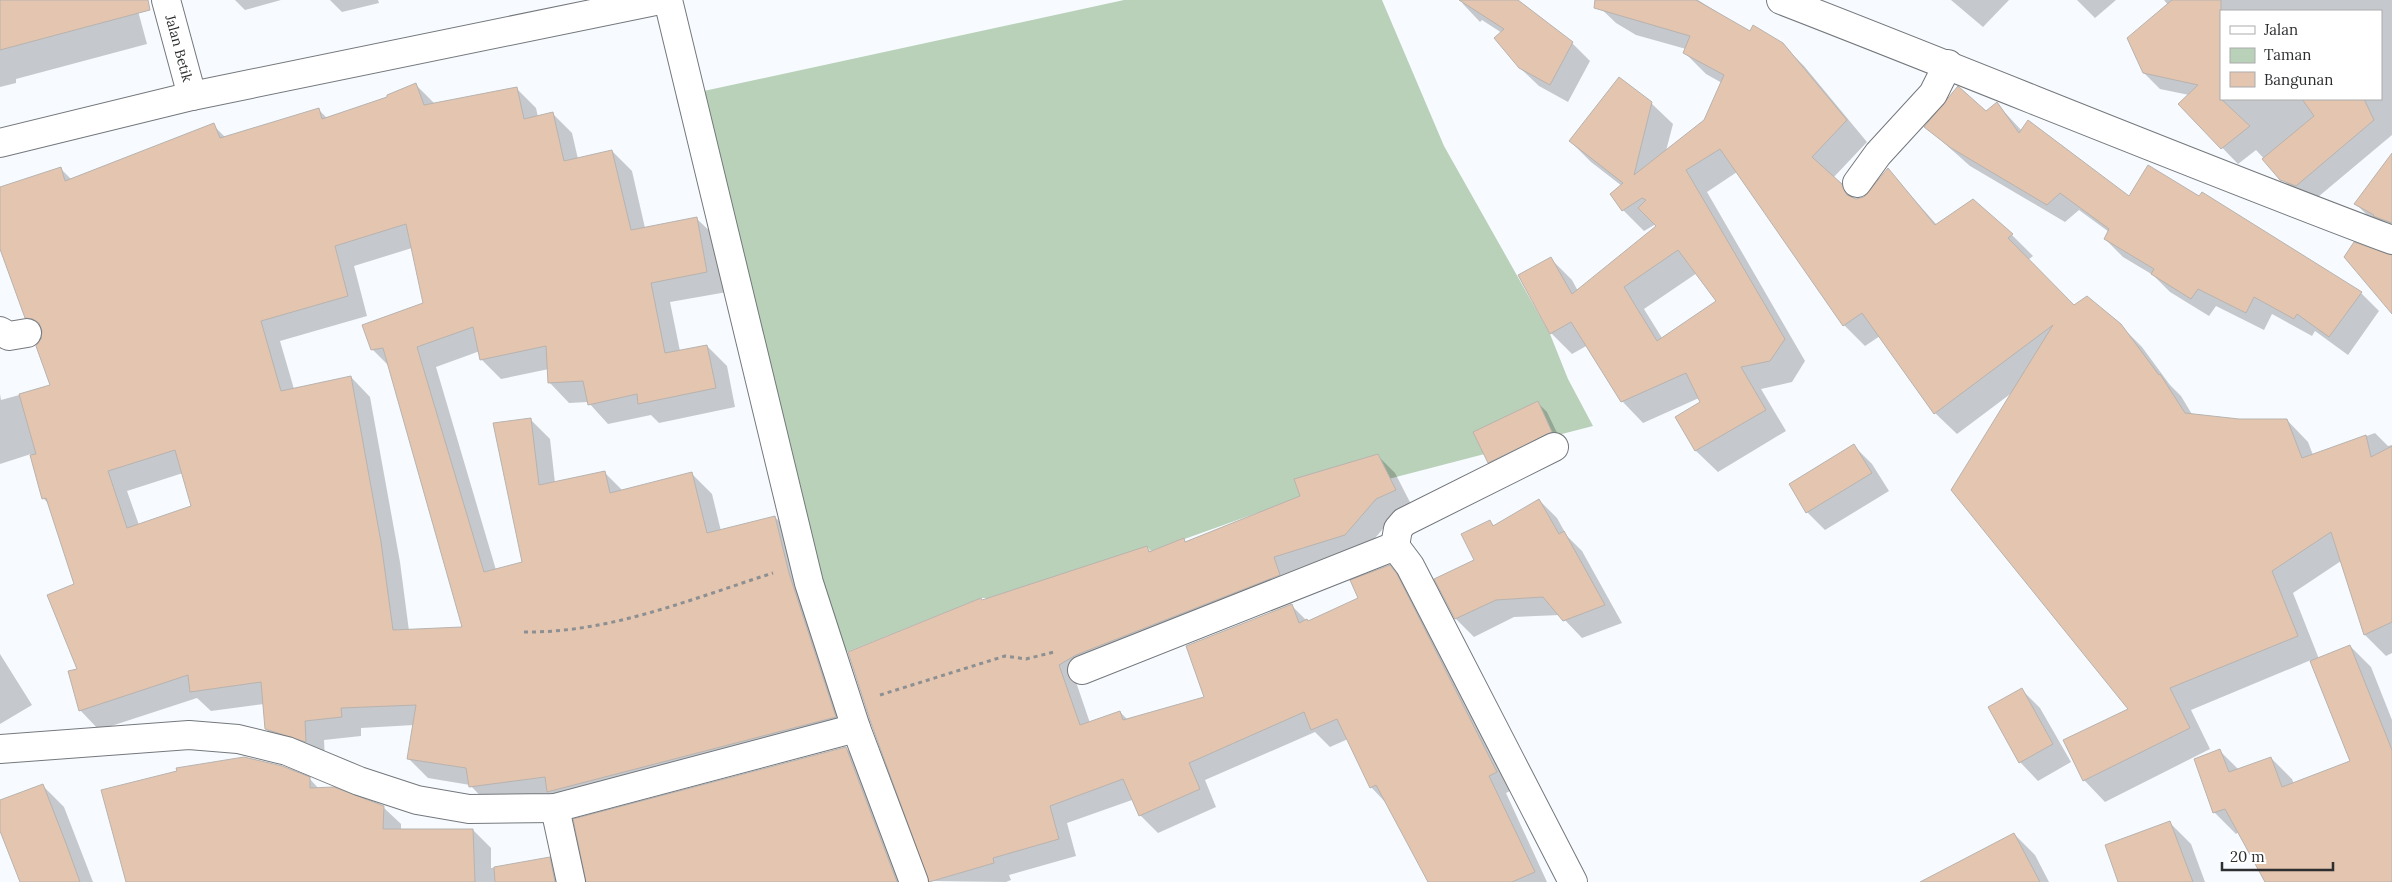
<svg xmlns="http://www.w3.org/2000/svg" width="2392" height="882" viewBox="0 0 2392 882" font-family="Lora,serif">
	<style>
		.green { fill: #b9d1b8 }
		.shadow { fill: #0003; fill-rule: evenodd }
		.building { fill: #e4c5af; stroke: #b8b3af; fill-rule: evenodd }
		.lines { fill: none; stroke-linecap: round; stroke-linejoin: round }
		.minor-casing { stroke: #74787c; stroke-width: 30 }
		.path { stroke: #8d9093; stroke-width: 3; stroke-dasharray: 4 4; stroke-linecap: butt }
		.minor { stroke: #fff; stroke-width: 28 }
		.labels { text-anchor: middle; stroke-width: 4.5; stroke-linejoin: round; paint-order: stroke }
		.street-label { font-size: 14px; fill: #2c2e30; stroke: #fff }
	</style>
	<rect width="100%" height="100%" fill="#f7fbff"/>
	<path class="green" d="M1124 0H1382L1444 146 1550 334 1568 379 1593 426 1257 513 1151 551 1147 547 989 598H981L847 652 831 650 763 420 676 97Z"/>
	<path class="shadow" d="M0 0H135L147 44 16 79V83L0 87Z
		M235 0H281L245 10Z
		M330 0H378L379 3 342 12Z
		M1461 0H1516L1572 43 1590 61 1568 102 1539 86 1520 68 1502 33 1482 20 1480 22 1463 4Z
		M1595 0H1698L1750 33 1782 44 1804 66 1867 142 1833 178 1856 200 1864 198 1888 170 1937 225 2012 235 2033 256 2028 260 2074 307 2120 325 2142 347 2170 385 2181 396 2193 416 2238 420H2287L2308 442 2313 455 2375 433 2388 446 2392 445V653L2386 656 2365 635 2341 561 2293 593 2319 659 2350 646 2371 667 2392 720V882H2266L2239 832 2236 834 2214 812 2220 751 2239 770 2271 758 2292 779 2294 784 2351 762 2311 660 2191 710 2210 749 2105 802 2084 780 2130 709 2013 392 1957 434 1935 413 1880 336 1865 346 1844 325 1737 172 1707 192 1805 361 1792 382 1761 389 1786 431 1718 472 1696 451 1677 417 1702 402 1699 398 1643 423 1622 401 1588 345 1572 354 1551 333V259L1572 280 1578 291 1658 227 1656 224 1644 231 1623 210 1622 186 1591 162 1570 141 1651 103 1673 124 1666 151 1705 121 1722 83 1706 74 1684 52 1686 49 1636 35 1616 23 1594 2ZM1697 273 1718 301 1662 338 1644 309Z
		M1951 0H2009L1983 27Z
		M2077 0H2116L2095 18Z
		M2164 0H2392V135L2312 202 2298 196 2256 150 2238 164 2180 104 2189 95 2160 89 2144 73 2168 5ZM2221 11H2381V99H2221Z
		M416 85 435 104 516 88 536 108 538 117 552 113 572 133 578 159 612 151 632 171 645 228 697 219 717 238 727 292 670 302 680 351 707 346 727 366 735 407 659 423 651 415 608 424 588 402 569 403 550 383 549 369 501 379 481 359 480 351 436 367 496 570 523 563 530 419 550 439 555 483 605 473 623 491 692 474 712 494 721 531 775 517 794 537 855 737 573 812 490 806 470 785 428 778 409 759 414 725 361 728V736L324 740 325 761 286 749 266 729 264 704 211 711 197 698 99 730 80 710 76 585 50 505 44 499 31 454 0 464V394L1 400 52 386 43 334 26 317 0 246V188L60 168 72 180 213 125 226 138 318 109 328 119 389 98ZM412 248 424 304 372 349 389 366 464 629 409 631 400 562 370 397 351 377 294 389 280 341 367 316 354 266ZM183 473 192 507 139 525 127 491Z
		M1997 104 2022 131 2130 197 2361 293 2379 311 2348 355 2315 331 2312 336 2272 314 2264 330 2216 306 2209 316 2170 292 2153 275 2123 257 2105 239 2109 232 2079 210 2065 222 1970 166 1926 127 1986 112Z
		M2392 155V233L2373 221 2356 204Z
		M1538 403 1547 412 1561 441 1498 471 1489 462Z
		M1854 446 1872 464 1889 491 1825 530 1807 512Z
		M1377 455 1395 473 1413 508 1394 516 1363 552 1076 682 1090 723 1120 712 1128 720 1206 698 1291 605 1308 622 1360 599 1389 566 1407 584 1514 789 1506 793 1547 882H1429L1387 804 1371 787 1348 739 1330 747 1315 732 1205 780 1216 807 1158 833 1140 815 1132 800 1067 823 1076 856 1009 875 1011 880 1006 882 930 881 983 601 1147 548 1151 552 1183 540 1187 543 1301 496Z
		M1539 500 1557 518 1567 536 1582 551 1622 623 1582 638 1560 615 1514 617 1474 637 1456 619 1436 579 1476 560 1490 521 1495 527Z
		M0 654 32 705 0 724Z
		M2022 690 2040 708 2071 762 2038 781 2020 762 1990 708Z
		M846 748 864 766 907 882H587Z
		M309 778 319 789 383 807 401 824V830H473L491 848V868L549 858 567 876 569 882H127Z
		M42 785 64 807 93 882H21L0 827V801Z
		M2170 823 2191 844 2205 882H2119Z
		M2014 834 2035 855 2049 882H1939Z"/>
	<path class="building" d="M0 0H148L150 10 0 50Z
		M1459 0H1518L1573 42 1550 85 1519 68 1494 38 1504 29Z
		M1595 0H1696L1750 31 1753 25 1783 43 1847 120 1812 157 1842 184 1847 195 1856 199 1864 197 1888 168 1935 225 1973 199 2013 234 2008 238 2074 305 2087 296 2121 324 2159 375 2160 374 2185 413 2239 419H2287L2302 458 2366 435 2371 457 2392 446V622L2364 635 2331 532 2272 571 2298 636 2170 688 2190 728 2083 781 2063 740 2128 709 1951 490 2053 325 1934 414 1862 313 1843 326 1720 149 1686 170 1785 339 1770 361 1741 367 1766 410 1695 451 1675 417 1700 402 1686 373 1621 402 1571 322 1550 334 1518 275 1551 257 1572 294 1656 226 1638 208 1646 200 1642 198 1622 211 1610 194 1623 183 1569 141 1619 77 1652 102 1634 175 1704 120 1724 75 1683 53 1690 36 1594 8ZM1678 250 1716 301 1657 341 1624 287Z
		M2172 0H2221V99L2250 126 2221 149 2178 104 2198 85 2143 73 2127 38Z
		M416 83 424 105 517 87 524 119 553 112 564 161 612 150 631 230 697 217 707 272 651 283 665 353 707 345 716 388 638 404 637 394 588 405 583 381 548 383 546 346 480 360 473 327 417 347 484 572 522 562 493 423 531 418 539 485 605 471 610 493 692 472 707 533 775 516 789 573 836 717 547 792 545 777 469 787 466 768 407 759 416 705 341 708 342 717 305 721 306 742 265 729 261 682 190 692 188 675 79 711 68 671 77 669 47 595 74 584 46 498 42 499 30 455 36 454 19 394 50 385 36 346 41 339 42 331 39 323 33 319 25 318 0 249V187L61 167 65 181 214 123 220 138 319 108 322 119 387 97V95ZM406 224 423 303 362 325 371 350 383 348 462 627 393 630 381 542 351 376 281 391 261 321 348 296 335 246ZM175 450 191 506 127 528 108 471Z
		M1958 86 1986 111 1997 102 2019 133 2028 120 2129 196 2148 165 2199 196 2202 192 2362 292 2329 337 2297 314 2294 319 2254 297 2246 313 2198 289 2191 299 2151 274 2154 269 2104 239 2109 229 2060 193 2047 205 1951 148 1924 127Z
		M2302 99H2364L2374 120 2296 186 2280 180 2262 159 2314 116Z
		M2392 153V223L2373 216 2374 215 2354 204Z
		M2354 242 2392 255V314L2344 257Z
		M1538 401 1552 432 1488 463 1473 432Z
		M1854 444 1872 473 1806 513 1789 484Z
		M1378 454 1396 490 1376 499 1345 535 1274 557 1280 575 1076 655 1059 665 1080 725 1120 711 1123 720 1204 697 1186 646 1292 604 1299 623 1307 619 1308 621 1358 598 1350 580 1390 565 1397 574 1497 772 1489 776 1535 872 1512 882H1428L1376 785 1370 788 1337 719 1311 730 1304 712 1189 763 1200 789 1139 816 1123 779 1050 806 1059 839 993 858 994 863 929 882 871 723 848 652 981 598 982 600 1147 546 1149 552 1184 538 1185 542 1300 496 1294 479Z
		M1539 499 1559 534 1564 531 1605 605 1563 621 1543 597 1496 600 1455 619 1434 579 1474 560 1461 534 1490 520 1493 526Z
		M2350 645 2392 750V882H2265L2225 809 2213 813 2194 759 2220 749 2229 772 2271 757 2282 787 2350 761 2310 661Z
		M2022 688 2053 744 2019 763 1988 707Z
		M846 747 897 882H586L573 819Z
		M244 757 282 766 310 777V788L334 787 384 806 383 829H473L475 882H126L101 790 177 771 176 768Z
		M43 784 67 846 80 882H20L0 831V800Z
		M2170 821 2193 882H2118L2105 845Z
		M2014 833 2040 882H1920Z
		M550 857 555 882H495L494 867Z"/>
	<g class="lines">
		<defs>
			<g id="minor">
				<path id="s1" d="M166 0 192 96"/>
				<path d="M668 0 809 583 856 728 914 882"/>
				<path d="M1781 0C1985 79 2187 163 2392 240"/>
				<path d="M0 143 192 96 660 0"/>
				<path d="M1857 183 1878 154 1933 94 1948 64"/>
				<path d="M0 331 9 336 27 333"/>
				<path d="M1395 546 1398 529 1404 522 1554 447"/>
				<path d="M1082 670 1395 546 1410 566 1573 882"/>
				<path d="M0 749 189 735 238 739 287 751 359 781 417 800 469 809 555 808 856 728"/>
				<path d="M555 808 571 882"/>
			</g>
		</defs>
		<use href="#minor" class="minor-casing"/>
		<path class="path" d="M524 632C610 633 691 599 773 573
			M880 695 1005 656 1026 659 1054 652"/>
		<use href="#minor" class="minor"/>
	</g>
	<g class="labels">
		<g class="street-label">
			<text dy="5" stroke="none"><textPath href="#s1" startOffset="50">Jalan Betik</textPath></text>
		</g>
	</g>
	<rect x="2220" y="10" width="162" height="90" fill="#ffffff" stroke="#ababac"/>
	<rect x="2230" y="26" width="25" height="8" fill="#ffffff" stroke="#ababac"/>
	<text x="2264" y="35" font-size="15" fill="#2c2e30">Jalan</text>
	<rect x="2230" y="48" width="25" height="15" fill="#b9d1b8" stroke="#ababac"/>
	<text x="2264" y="60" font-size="15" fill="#2c2e30">Taman</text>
	<rect x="2230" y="72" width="25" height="15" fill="#e4c5af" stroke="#ababac"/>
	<text x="2264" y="85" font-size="15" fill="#2c2e30">Bangunan</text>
	<path d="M2222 862v8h111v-8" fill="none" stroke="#2c2e30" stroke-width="2.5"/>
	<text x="2230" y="862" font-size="15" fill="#2c2e30" stroke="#ffffff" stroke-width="4" paint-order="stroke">20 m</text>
</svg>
